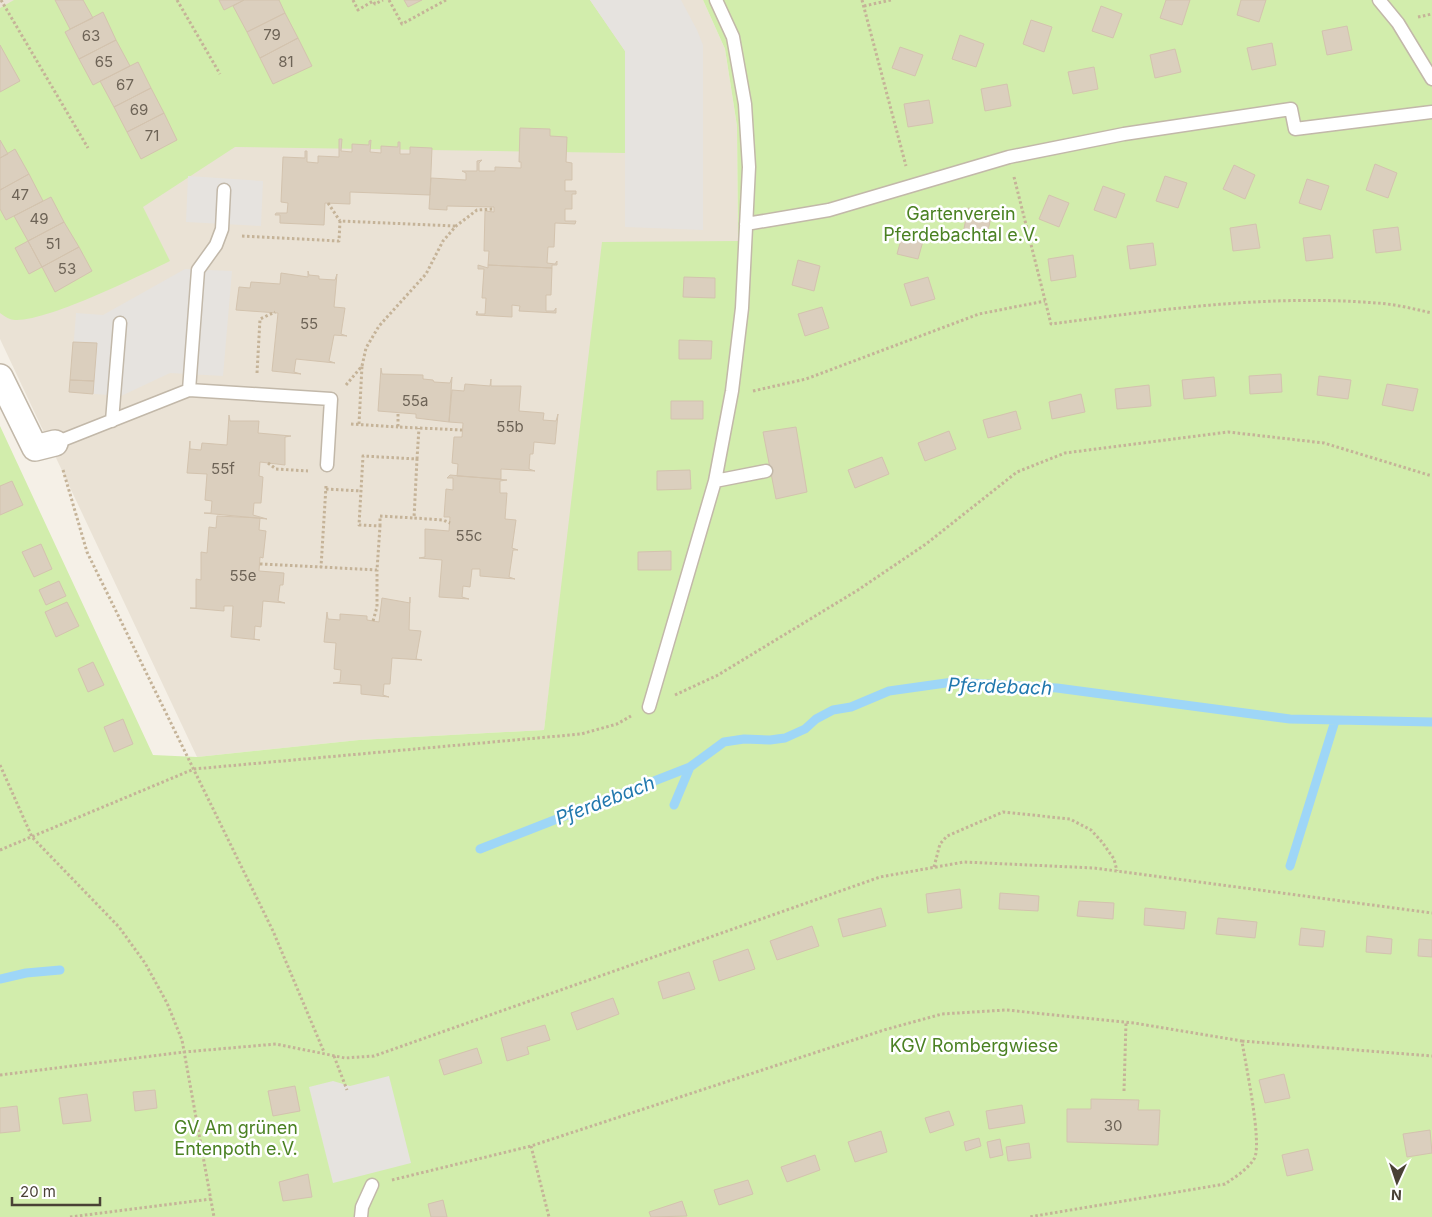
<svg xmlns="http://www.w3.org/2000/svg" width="1432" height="1217" viewBox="0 0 1432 1217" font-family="Inter,sans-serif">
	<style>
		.residential { fill: #eae2d5 }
		.green { fill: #d2edac }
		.parking { fill: #e6e3df }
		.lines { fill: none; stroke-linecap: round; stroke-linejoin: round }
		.stream { stroke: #9ed6f7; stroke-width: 9 }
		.building { fill: #dbcfbe; stroke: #d3c3ae }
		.lane-casing { stroke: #c2b8a9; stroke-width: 15 }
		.street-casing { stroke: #c2b8a9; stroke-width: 28 }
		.path { stroke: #c5b398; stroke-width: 3; stroke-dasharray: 2.5 2.5; stroke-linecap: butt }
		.lane { stroke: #fff; stroke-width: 12 }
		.street { stroke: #fff; stroke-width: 25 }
		.labels { text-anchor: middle; stroke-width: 5; stroke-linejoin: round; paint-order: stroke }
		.number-label { font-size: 15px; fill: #6e6457 }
		.park-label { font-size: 18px; fill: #4a8122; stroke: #fff }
		.water-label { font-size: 19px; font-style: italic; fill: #2178ae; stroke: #fff }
	</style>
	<rect width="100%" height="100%" fill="#f5f0e7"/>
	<path class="residential" d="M0 0H703L725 49 737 126 738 241 575 486 544 730 359 740 197 757 0 339Z"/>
	<path class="green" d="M14 0H590L625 51V153L235 147 143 207 170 261C143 274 35 328 10 319 7 318 3 315 0 313V8Z
		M703 0H1432V1217H0V426L153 755 197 757 359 740 544 730 602 242 738 241 737 126 725 49Z"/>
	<path class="parking" d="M590 0H681L697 30 703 45V230L625 227V51Z
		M188 176 263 181 261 226 186 222Z
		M185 269 232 271 223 376 170 373 121 396 70 392 76 313 103 315Z
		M389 1076 411 1163 333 1183 309 1087 333 1081 350 1086Z"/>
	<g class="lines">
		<path class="stream" d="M674 805 690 767
			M480 849 690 767 724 742 744 739 770 740 785 738 805 729 816 719 833 710 851 707 889 691 953 682 1057 688 1290 719 1432 722
			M1290 866 1335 721
			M0 979 26 973 60 970"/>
	</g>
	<path class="building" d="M55 0H83L93 18 70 29Z
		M219 0H244L224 10Z
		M244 0H279L285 13 247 32 233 6Z
		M404 0H422L408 7Z
		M1166 0H1190L1182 25 1160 18Z
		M1241 0H1266L1259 22 1237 15Z
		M1101 6 1122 14 1113 38 1092 31Z
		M103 12 116 40 79 59 65 32Z
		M285 13 298 38 260 58 247 32Z
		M1031 20 1052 27 1044 52 1023 44Z
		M1347 26 1352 50 1327 55 1322 31Z
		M960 35 984 44 976 67 952 59Z
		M298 38 312 66 273 84 260 58Z
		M116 40 130 66 93 85 79 59Z
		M1272 43 1276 65 1252 70 1247 48Z
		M0 45 20 81 0 92Z
		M900 47 923 55 915 76 892 68Z
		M1175 49 1181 72 1155 78 1150 55Z
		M138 62 151 88 114 107 100 81Z
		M1094 67 1098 89 1073 94 1068 72Z
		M1007 84 1011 106 985 111 981 89Z
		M151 88 164 113 127 132 114 107Z
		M929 100 933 123 908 127 904 104Z
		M164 113 177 140 141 159 127 132Z
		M520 128 550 129V136L567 137 566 162 572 163V180H565V191H576V194H572V209H565V221H576L575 224 555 223 554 247H548L547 263 555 264 557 261V265H552V268L488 265 489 251H484L485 211 494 212V207L447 206V210L429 209 431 178 466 180V173L462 171H477V161L482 160 479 163V171H495V167L521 168V162H519Z
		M339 139H342L341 151 352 152V144L369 145V141L371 140 370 152 381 153V146L398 147V142H400V154H410V147L432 148 430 195 350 192V204L325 203 324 225 280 223V215H275L276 213H287L288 203 281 202 283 157 305 158V151H307V162L318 163V156L339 157Z
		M0 140 8 154 0 158Z
		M15 149 29 174 0 190V158Z
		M1375 164 1397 173 1388 198 1366 190Z
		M1234 165 1255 175 1245 199 1223 189Z
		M29 174 43 201 6 220 0 209V190Z
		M1165 176 1187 183 1178 208 1156 201Z
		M1307 179 1329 186 1321 210 1299 203Z
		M1103 186 1125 194 1116 218 1094 210Z
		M1049 195 1069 203 1059 227 1039 219Z
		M51 197 64 222 28 241 14 216Z
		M968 208 992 213 986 239 963 234Z
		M64 222 79 247 42 267 28 241Z
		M1256 224 1260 248 1233 251 1230 228Z
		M1398 227 1401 250 1376 253 1373 230Z
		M904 229 925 234 918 259 897 254Z
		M1330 235 1333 258 1306 261 1303 238Z
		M28 241 42 267 29 274 15 248Z
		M1153 243 1156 265 1130 269 1127 246Z
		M79 247 92 271 55 292 42 267Z
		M1073 255 1076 277 1051 281 1048 259Z
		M798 260 820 266 814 291 792 285Z
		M478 265 488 268V265L552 268 551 295H546V311H554L556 308V313L519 311 520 306 512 305V317L476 315 477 311 478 314H485L486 298H482L484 269H478Z
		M308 271 309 275 319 276V279L335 280 337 274 334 307 345 308 341 334 347 336 334 335 329 361 335 363 296 359 294 372 301 374 272 371 278 313 236 310 239 287 250 288 251 282 280 284 281 273 308 277Z
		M684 277 715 278V298L683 297Z
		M928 277 935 299 911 306 904 284Z
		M822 307 829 328 805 336 798 314Z
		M679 340 712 341 711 359H679Z
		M73 342 97 343 94 381 70 380Z
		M381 368 382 374 423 375V379L433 380 434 382 450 383 452 377 449 422 416 418V414L378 411Z
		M1281 374 1282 392 1250 394 1249 376Z
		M1319 376 1351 380 1348 399 1317 395Z
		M1214 377 1216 396 1184 399 1182 380Z
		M491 379V386H521L519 411 544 413 543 420 556 421 558 414 555 444 534 442 533 454H530L529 469 535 471 501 469V479L457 476 458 464 452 463 454 437H462L463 423 449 422 452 390 464 391 465 384 490 386Z
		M70 380 94 381 93 394 69 392Z
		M1387 384 1418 389 1413 411 1382 405Z
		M1149 385 1151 406 1117 409 1115 389Z
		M1081 394 1085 412 1052 419 1049 402Z
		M671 401H703V419H671Z
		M1016 411 1021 429 988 438 983 420Z
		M229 415 230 421H259L258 433 291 436 285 437V465L260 462 259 476 263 477 261 503H254L253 515 267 519 204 513H211L212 501 205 500 207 474 187 473 190 441V449L201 450 202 443 227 445Z
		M796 427 807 492 776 499 763 432Z
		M949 431 956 449 925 461 918 443Z
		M882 457 889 474 855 488 848 470Z
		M690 470 691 489 657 490V471Z
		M450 475 507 480 500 481V493H507L505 519 516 520 512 548 518 550H513L509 577 515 579 480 576V569H472L470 587 463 586 462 597 469 599 439 597 442 560 419 558 425 557V529L449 531 450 517H444L446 489 453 490V478H447Z
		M12 481 23 505 0 515V486Z
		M217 516 260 518 259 530 266 531 263 558 260 557 259 571 284 573 283 585H280L278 601 285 603 263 601 261 627 255 626 254 639 260 640 231 637 233 606H224V611L190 608H196V579L201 580V552L207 553 209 527 216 528Z
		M41 544 52 569 34 577 22 552Z
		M671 551V570H638V552Z
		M59 581 66 596 46 605 39 590Z
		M410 597 409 630 421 631 416 659 422 660 392 658 390 684H384L383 695 389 697 361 694V685L333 683 340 682 341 670 334 669 336 643 324 642 327 612 328 619 340 620V614L367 616V620L379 622 382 598 410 603Z
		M67 602 79 626 56 637 45 612Z
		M93 662 104 685 88 692 78 669Z
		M123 719 133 744 114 752 104 727Z
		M960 889 962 908 928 913 926 894Z
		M1000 893 1039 896 1038 911 999 909Z
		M1079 901 1114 903 1113 919 1077 916Z
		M881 908 886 926 843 937 838 919Z
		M1145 908 1186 912 1184 929 1144 925Z
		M1218 918 1257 922 1255 938 1216 934Z
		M812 926 819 946 777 960 770 941Z
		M1301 928 1325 931 1323 947 1299 945Z
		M1367 936 1392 939 1391 954 1366 952Z
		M1419 939 1432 940V957L1418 956Z
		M748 949 755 969 719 981 713 961Z
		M689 972 695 989 663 999 658 982Z
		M613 998 619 1014 577 1030 571 1013Z
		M545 1025 550 1040 527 1047 529 1054 507 1061 501 1038Z
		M477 1048 482 1063 444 1075 439 1060Z
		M1284 1074 1290 1098 1265 1103 1259 1080Z
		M295 1086 300 1111 273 1116 268 1091Z
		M155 1090 157 1108 135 1111 133 1092Z
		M87 1094 91 1121 63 1124 59 1098Z
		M1091 1099 1139 1100 1138 1110H1160L1158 1145 1067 1142V1109H1091Z
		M1022 1105 1025 1123 989 1129 986 1111Z
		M17 1106 20 1131 0 1133V1108Z
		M949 1111 954 1125 930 1133 925 1118Z
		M1430 1130 1432 1153 1407 1157 1403 1134Z
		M881 1131 887 1152 855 1162 848 1142Z
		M979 1138 981 1146 966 1151 964 1142Z
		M1000 1139 1003 1155 990 1158 987 1142Z
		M1029 1143 1031 1158 1008 1161 1006 1147Z
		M1308 1149 1313 1170 1287 1176 1282 1155Z
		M815 1155 820 1170 787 1182 781 1167Z
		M308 1174 312 1197 283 1201 279 1182Z
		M748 1180 753 1194 719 1205 714 1190Z
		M443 1200 447 1217H431L428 1204Z
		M682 1201 687 1216 651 1217 649 1212Z"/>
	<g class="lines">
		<defs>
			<path id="lane" d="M1379 0 1398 23 1432 79
				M746 224 829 210 1009 157 1124 134 1291 109 1295 129 1432 112
				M189 390 198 270 216 245 222 229 224 190
				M112 421 120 323
				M55 443 189 390 331 399 327 465
				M715 481 766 471
				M649 707 715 481 732 391 742 308 749 167 745 104 733 37 716 0
				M361 1217 362 1207 372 1185"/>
			<path id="street" d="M0 377 35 448 55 443"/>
		</defs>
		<use href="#lane" class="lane-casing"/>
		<use href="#street" class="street-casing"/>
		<path class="path" d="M1 0 88 148
			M177 0 220 74
			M353 0 358 10 373 1 375 4 383 0
			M389 0 402 24 446 0
			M862 0 906 166
			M864 6 891 0
			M1418 17 1432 14
			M1014 177 1051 324C1158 310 1267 294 1376 303 1395 304 1414 309 1432 313
			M328 203 340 221
			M242 236 339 241 340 221 455 226
			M257 373 260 319 275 312
			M346 385 362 366 366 348 379 326 426 274 443 241 456 226 477 210 494 209
			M753 391 806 379 979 314 1045 301
			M398 414V427L462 430
			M351 424 398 427
			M359 424 362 366
			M417 459 419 428
			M268 463 276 469 308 471
			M63 470 87 552 273 931 324 1052
			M326 486 321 567 377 570 380 526 359 525 363 456 417 459 414 518 443 520 450 523
			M326 489 361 491
			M380 526V516L414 518
			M260 564 321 567
			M373 621 377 607V570
			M675 695 718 675 858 590 926 544 1017 472 1065 453 1228 432 1324 443 1432 476
			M0 765 32 837 119 927 145 963 167 1003 182 1040 214 1217
			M0 850 194 769 581 734 617 724 631 716
			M934 867 940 844 947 836 1003 812 1070 819 1091 830 1102 842 1114 859 1117 871
			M1242 1041 1432 1056
			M334 1056 347 1090
			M0 1075 184 1052 276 1044 345 1058 374 1056 880 877 964 862 1094 868 1432 913
			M1124 1091 1126 1022
			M531 1146 549 1217
			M392 1180 531 1146 884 1030 942 1014 1006 1010 1134 1023 1242 1041C1245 1062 1263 1145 1254 1159 1247 1170 1235 1177 1225 1184L1029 1217
			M70 1217 211 1199"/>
		<use href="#lane" class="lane"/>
		<use href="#street" class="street"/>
	</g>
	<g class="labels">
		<g class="number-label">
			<text x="272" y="40">79</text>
			<text x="91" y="41">63</text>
			<text x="104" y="67">65</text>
			<text x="286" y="67">81</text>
			<text x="125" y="90">67</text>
			<text x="139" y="115">69</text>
			<text x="152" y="141">71</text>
			<text x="20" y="200">47</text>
			<text x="39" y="224">49</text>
			<text x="53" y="249">51</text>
			<text x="67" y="274">53</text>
			<text x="309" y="329">55</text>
			<text x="415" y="406">55a</text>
			<text x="510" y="432">55b</text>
			<text x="223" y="474">55f</text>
			<text x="469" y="541">55c</text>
			<text x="243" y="581">55e</text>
			<text x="1113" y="1131">30</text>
		</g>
		<g class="park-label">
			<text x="961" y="220">Gartenverein<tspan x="961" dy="21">Pferdebachtal e.V.</tspan></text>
			<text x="974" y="1052">KGV Rombergwiese</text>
			<text x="236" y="1134">GV Am grünen<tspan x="236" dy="21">Entenpoth e.V.</tspan></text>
		</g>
		<g class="water-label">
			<text transform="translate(1000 686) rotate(2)" y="7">Pferdebach</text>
			<text transform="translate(605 800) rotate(-21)" y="7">Pferdebach</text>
		</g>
	</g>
	<g transform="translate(1397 1182) rotate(183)" stroke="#ffffff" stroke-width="4" paint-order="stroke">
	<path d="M0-4L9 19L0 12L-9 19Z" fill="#494135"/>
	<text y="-8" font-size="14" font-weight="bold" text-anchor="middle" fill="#494135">N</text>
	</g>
	<path d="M12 1197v8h88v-8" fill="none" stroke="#494135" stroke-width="2.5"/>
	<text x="20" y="1197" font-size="15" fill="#494135" stroke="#ffffff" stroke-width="4" paint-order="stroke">20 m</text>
</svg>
